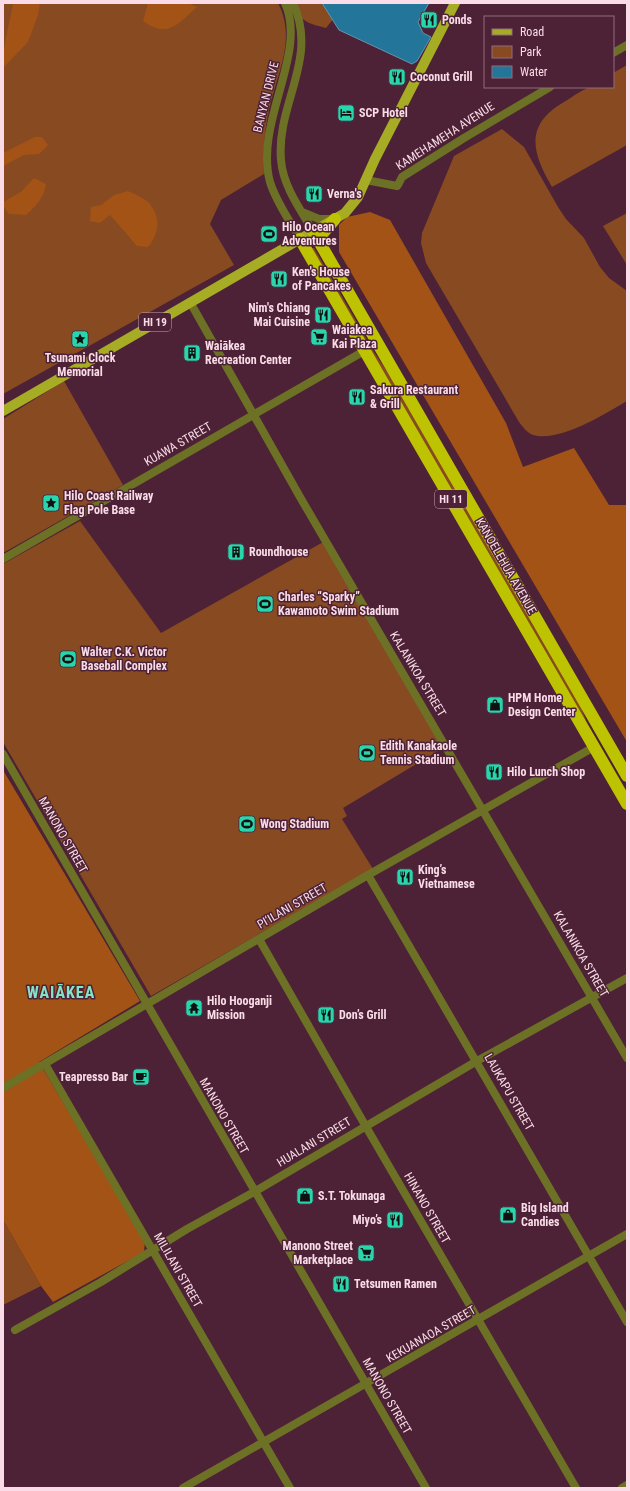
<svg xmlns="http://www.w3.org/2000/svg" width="630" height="1491" viewBox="0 0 630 1491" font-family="'Roboto Condensed',sans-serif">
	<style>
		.green { fill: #874a21 }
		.forest { fill: #a35315 }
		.water { fill: #237599; stroke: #6394b0 }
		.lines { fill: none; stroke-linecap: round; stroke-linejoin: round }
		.minor { stroke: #6d7125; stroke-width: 8 }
		.major { stroke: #a6ac24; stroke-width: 10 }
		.highway { stroke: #bdc300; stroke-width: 12 }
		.labels { text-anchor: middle; stroke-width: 3; stroke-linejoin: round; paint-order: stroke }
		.shield { fill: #4d2236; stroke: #c5a4b2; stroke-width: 1 }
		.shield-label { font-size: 11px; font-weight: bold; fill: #f9dce7 }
		.poi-label { font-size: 12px; font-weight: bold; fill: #f9dce7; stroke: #4d2236; text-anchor: start }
		.street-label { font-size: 12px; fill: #f9dce7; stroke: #4d2236 }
		.district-label { font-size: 16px; font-weight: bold; letter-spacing: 1px; fill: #85e4c7; stroke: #4d2236 }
	</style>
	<rect width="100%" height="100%" fill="#4d2236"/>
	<path class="green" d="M3 3H278C297 40 277 72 269 110 264 132 263 152 264 174L221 200 210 224 234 265 3 394Z
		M293 3H326L334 18 326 28C307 23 301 22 293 3Z
		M627 65V145L552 187C532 153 524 125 564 102 572 97 580 91 588 88 595 85 606 87 613 87V73Z
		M502 129 524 147 558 207 566 219 584 238 600 267 609 278 627 291V401C605 414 558 443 533 435 527 433 523 427 519 422L426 263 421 243 422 233 454 156Z
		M627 213V265L603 226Z
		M312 248H314L374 352 399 389 523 607 564 675 581 707 587 723Z
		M64 381 123 485 3 553V419Z
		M80 521 161 633 325 541 443 748 343 808 347 816 342 819 373 869 151 996 3 742V564Z
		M3 1220 41 1286 3 1305Z"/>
	<path class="forest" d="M13 3H40L38 15 28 42 4 67C0 56 11 18 13 3Z
		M148 3H188L197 7C178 24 168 39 143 21Z
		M35 137H42L48 145 39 154 24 155 3 166V153Z
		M34 178 46 184C44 198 36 206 26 215L9 214 3 206V202L21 192Z
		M128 191C134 194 145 198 150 204 161 218 159 234 148 247L137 246 110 215 100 223 90 221 91 207 101 205 114 195Z
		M370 212 390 220 506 423 523 467 574 448 609 505H627V742L339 252V225L347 217Z
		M3 770 140 1001 39 1062 145 1241 144 1252 53 1302 41 1286 3 1220Z"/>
	<path class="water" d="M322 3H429L418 22 423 33 431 37 417 61 412 64 339 30Z"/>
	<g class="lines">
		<path class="minor" d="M285 3C308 54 254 122 270 182 276 202 290 221 300 239
			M293 3C319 59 276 104 281 160 283 186 300 209 313 231
			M613 53 627 45
			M366 180 397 186
			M398 185 402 177 464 138 550 87
			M302 212 319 219H335
			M190 302 300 497 627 1058
			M3 559 366 350
			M3 754 426 1488
			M368 875 627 1322
			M259 939 365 1125 576 1488
			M45 1064 290 1488
			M3 1088 368 875 594 747
			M15 1330 101 1282 187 1229 254 1192 477 1061 627 978
			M183 1488 627 1234
			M622 1488 627 1485"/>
		<path class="major" d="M3 411 345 213 358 197 375 159 455 3"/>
		<path class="highway" d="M313 231 627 776
			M300 239 627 804
			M323 248 322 234 335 219"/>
	</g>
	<defs>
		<symbol id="restaurant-square" viewBox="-11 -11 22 22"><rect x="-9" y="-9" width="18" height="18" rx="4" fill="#28d5ad" stroke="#4d2236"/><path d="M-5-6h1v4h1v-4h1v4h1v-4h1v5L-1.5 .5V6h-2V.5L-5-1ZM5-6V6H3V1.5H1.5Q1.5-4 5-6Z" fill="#111"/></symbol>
		<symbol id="hotel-square" viewBox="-11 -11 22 22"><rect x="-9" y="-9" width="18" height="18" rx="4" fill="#28d5ad" stroke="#4d2236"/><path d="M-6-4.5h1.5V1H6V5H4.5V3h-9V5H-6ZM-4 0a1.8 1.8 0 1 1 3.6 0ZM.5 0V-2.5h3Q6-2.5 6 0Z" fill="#111"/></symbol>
		<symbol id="stadium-square" viewBox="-11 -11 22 22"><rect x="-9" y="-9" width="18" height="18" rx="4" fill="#28d5ad" stroke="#4d2236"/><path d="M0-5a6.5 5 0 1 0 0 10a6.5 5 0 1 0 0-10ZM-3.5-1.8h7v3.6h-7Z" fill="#111"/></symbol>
		<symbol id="supermarket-square" viewBox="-11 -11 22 22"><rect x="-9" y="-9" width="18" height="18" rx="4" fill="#28d5ad" stroke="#4d2236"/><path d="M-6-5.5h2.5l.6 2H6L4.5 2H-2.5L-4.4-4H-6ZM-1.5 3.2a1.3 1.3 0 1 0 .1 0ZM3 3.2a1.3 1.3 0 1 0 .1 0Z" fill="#111"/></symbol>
		<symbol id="sight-square" viewBox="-11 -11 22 22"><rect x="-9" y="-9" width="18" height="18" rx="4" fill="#28d5ad" stroke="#4d2236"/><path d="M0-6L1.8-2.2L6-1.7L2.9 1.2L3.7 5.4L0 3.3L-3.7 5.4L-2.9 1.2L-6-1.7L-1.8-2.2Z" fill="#111"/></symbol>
		<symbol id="building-square" viewBox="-11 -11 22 22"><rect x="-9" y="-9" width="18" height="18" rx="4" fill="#28d5ad" stroke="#4d2236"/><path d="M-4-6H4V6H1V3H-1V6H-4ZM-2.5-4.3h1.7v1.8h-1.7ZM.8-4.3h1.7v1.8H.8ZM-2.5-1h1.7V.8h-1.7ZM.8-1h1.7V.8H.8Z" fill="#111"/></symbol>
		<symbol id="shop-square" viewBox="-11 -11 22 22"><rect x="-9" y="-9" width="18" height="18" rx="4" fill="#28d5ad" stroke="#4d2236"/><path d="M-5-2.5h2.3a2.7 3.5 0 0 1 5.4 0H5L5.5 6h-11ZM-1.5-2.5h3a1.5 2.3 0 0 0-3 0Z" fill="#111"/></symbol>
		<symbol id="temple-square" viewBox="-11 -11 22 22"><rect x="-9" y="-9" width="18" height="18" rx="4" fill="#28d5ad" stroke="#4d2236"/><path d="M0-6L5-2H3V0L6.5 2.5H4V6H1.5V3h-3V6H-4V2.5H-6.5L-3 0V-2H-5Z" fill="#111"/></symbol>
		<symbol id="cafe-square" viewBox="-11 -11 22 22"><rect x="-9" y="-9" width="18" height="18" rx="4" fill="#28d5ad" stroke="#4d2236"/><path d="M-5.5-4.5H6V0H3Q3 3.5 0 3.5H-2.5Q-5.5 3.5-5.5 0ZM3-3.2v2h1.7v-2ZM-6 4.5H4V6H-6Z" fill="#111"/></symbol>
	</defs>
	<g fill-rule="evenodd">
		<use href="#restaurant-square" x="419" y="10" width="20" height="20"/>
		<use href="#restaurant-square" x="387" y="67" width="20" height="20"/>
		<use href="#hotel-square" x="336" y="103" width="20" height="20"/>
		<use href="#restaurant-square" x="304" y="184" width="20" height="20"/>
		<use href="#stadium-square" x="259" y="224" width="20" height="20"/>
		<use href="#restaurant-square" x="269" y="269" width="20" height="20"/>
		<use href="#restaurant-square" x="313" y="305" width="20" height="20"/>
		<use href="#supermarket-square" x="309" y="327" width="20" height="20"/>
		<use href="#sight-square" x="70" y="329" width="20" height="20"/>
		<use href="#building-square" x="182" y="343" width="20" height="20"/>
		<use href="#restaurant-square" x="347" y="387" width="20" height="20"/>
		<use href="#sight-square" x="41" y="493" width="20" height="20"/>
		<use href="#building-square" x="226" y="542" width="20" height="20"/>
		<use href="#stadium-square" x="255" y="594" width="20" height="20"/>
		<use href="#stadium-square" x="58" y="649" width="20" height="20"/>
		<use href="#shop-square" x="485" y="695" width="20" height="20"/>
		<use href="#stadium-square" x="357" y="743" width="20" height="20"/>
		<use href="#restaurant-square" x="484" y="762" width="20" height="20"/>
		<use href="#stadium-square" x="237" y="814" width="20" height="20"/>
		<use href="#restaurant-square" x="395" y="867" width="20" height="20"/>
		<use href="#temple-square" x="184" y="998" width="20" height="20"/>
		<use href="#restaurant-square" x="316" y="1005" width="20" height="20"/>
		<use href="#cafe-square" x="131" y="1067" width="20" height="20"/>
		<use href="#shop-square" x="295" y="1186" width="20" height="20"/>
		<use href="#shop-square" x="498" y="1205" width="20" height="20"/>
		<use href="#restaurant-square" x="385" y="1210" width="20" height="20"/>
		<use href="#supermarket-square" x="356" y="1243" width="20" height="20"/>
		<use href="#restaurant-square" x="331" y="1274" width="20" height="20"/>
	</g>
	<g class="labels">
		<g class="shield">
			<rect x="139" y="313" width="32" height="18" rx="3"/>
			<rect x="435" y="490" width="32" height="18" rx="3"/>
		</g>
		<g class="shield-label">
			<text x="155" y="326">HI 19</text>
			<text x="451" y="503">HI 11</text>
		</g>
		<g class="poi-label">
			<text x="442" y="24">Ponds</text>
			<text x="410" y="81">Coconut Grill</text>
			<text x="359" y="117">SCP Hotel</text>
			<text x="327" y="198">Verna's</text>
			<text x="282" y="231">Hilo Ocean<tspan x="282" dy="14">Adventures</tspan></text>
			<text x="292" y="276">Ken's House<tspan x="292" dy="14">of Pancakes</tspan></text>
			<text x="310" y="312" text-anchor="end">Nim's Chiang<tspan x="310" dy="14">Mai Cuisine</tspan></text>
			<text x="332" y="334">Waiakea<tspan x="332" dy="14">Kai Plaza</tspan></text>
			<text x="205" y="350">Waiākea<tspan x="205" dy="14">Recreation Center</tspan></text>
			<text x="80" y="362" text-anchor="middle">Tsunami Clock<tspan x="80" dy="14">Memorial</tspan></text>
			<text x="370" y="394">Sakura Restaurant<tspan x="370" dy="14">&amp; Grill</tspan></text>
			<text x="64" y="500">Hilo Coast Railway<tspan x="64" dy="14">Flag Pole Base</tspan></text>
			<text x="249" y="556">Roundhouse</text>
			<text x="278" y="601">Charles “Sparky”<tspan x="278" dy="14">Kawamoto Swim Stadium</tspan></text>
			<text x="81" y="656">Walter C.K. Victor<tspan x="81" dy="14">Baseball Complex</tspan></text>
			<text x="508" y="702">HPM Home<tspan x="508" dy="14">Design Center</tspan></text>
			<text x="380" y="750">Edith Kanakaole<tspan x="380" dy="14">Tennis Stadium</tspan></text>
			<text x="507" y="776">Hilo Lunch Shop</text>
			<text x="260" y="828">Wong Stadium</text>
			<text x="418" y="874">King’s<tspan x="418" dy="14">Vietnamese</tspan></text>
			<text x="207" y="1005">Hilo Hooganji<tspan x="207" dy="14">Mission</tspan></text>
			<text x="339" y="1019">Don’s Grill</text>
			<text x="128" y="1081" text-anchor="end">Teapresso Bar</text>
			<text x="318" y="1200">S.T. Tokunaga</text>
			<text x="521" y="1212">Big Island<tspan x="521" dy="14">Candies</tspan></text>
			<text x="382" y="1224" text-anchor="end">Miyo’s</text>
			<text x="353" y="1250" text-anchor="end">Manono Street<tspan x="353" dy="14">Marketplace</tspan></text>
			<text x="354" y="1288">Tetsumen Ramen</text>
		</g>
		<g class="street-label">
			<text transform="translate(266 97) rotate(-76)" y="4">BANYAN DRIVE</text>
			<text transform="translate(445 136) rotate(-33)" y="4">KAMEHAMEHA AVENUE</text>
			<text transform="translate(178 444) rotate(-30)" y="4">KUAWA STREET</text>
			<text transform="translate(506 566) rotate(60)" y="4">KANOELEHUA AVENUE</text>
			<text transform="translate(418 674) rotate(59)" y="4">KALANIKOA STREET</text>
			<text transform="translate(63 835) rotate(60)" y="4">MANONO STREET</text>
			<text transform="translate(292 906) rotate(-30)" y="4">PI‘ILANI STREET</text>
			<text transform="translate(581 954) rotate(60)" y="4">KALANIKOA STREET</text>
			<text transform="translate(509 1092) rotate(60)" y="4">LAUKAPU STREET</text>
			<text transform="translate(224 1116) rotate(60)" y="4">MANONO STREET</text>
			<text transform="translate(314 1142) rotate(-31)" y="4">HUALANI STREET</text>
			<text transform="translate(427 1208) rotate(60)" y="4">HINANO STREET</text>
			<text transform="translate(178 1270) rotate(60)" y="4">MILILANI STREET</text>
			<text transform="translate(431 1334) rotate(-30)" y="4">KEKUANAOA STREET</text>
			<text transform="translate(387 1396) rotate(60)" y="4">MANONO STREET</text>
		</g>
		<g class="district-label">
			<text x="61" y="998">WAIĀKEA</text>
		</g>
	</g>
	<rect width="630" height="1491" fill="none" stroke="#f9dce7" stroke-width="8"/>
	<rect x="484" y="16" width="130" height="72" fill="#4d2236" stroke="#926c7d"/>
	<rect x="492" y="29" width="20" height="6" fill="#a6ac24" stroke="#926c7d"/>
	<text x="520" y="36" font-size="12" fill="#f9dce7">Road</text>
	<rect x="492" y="46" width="20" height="12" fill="#874a21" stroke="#926c7d"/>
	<text x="520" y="56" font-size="12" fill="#f9dce7">Park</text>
	<rect x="492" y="66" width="20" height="12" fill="#237599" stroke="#926c7d"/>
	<text x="520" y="76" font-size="12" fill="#f9dce7">Water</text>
</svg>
